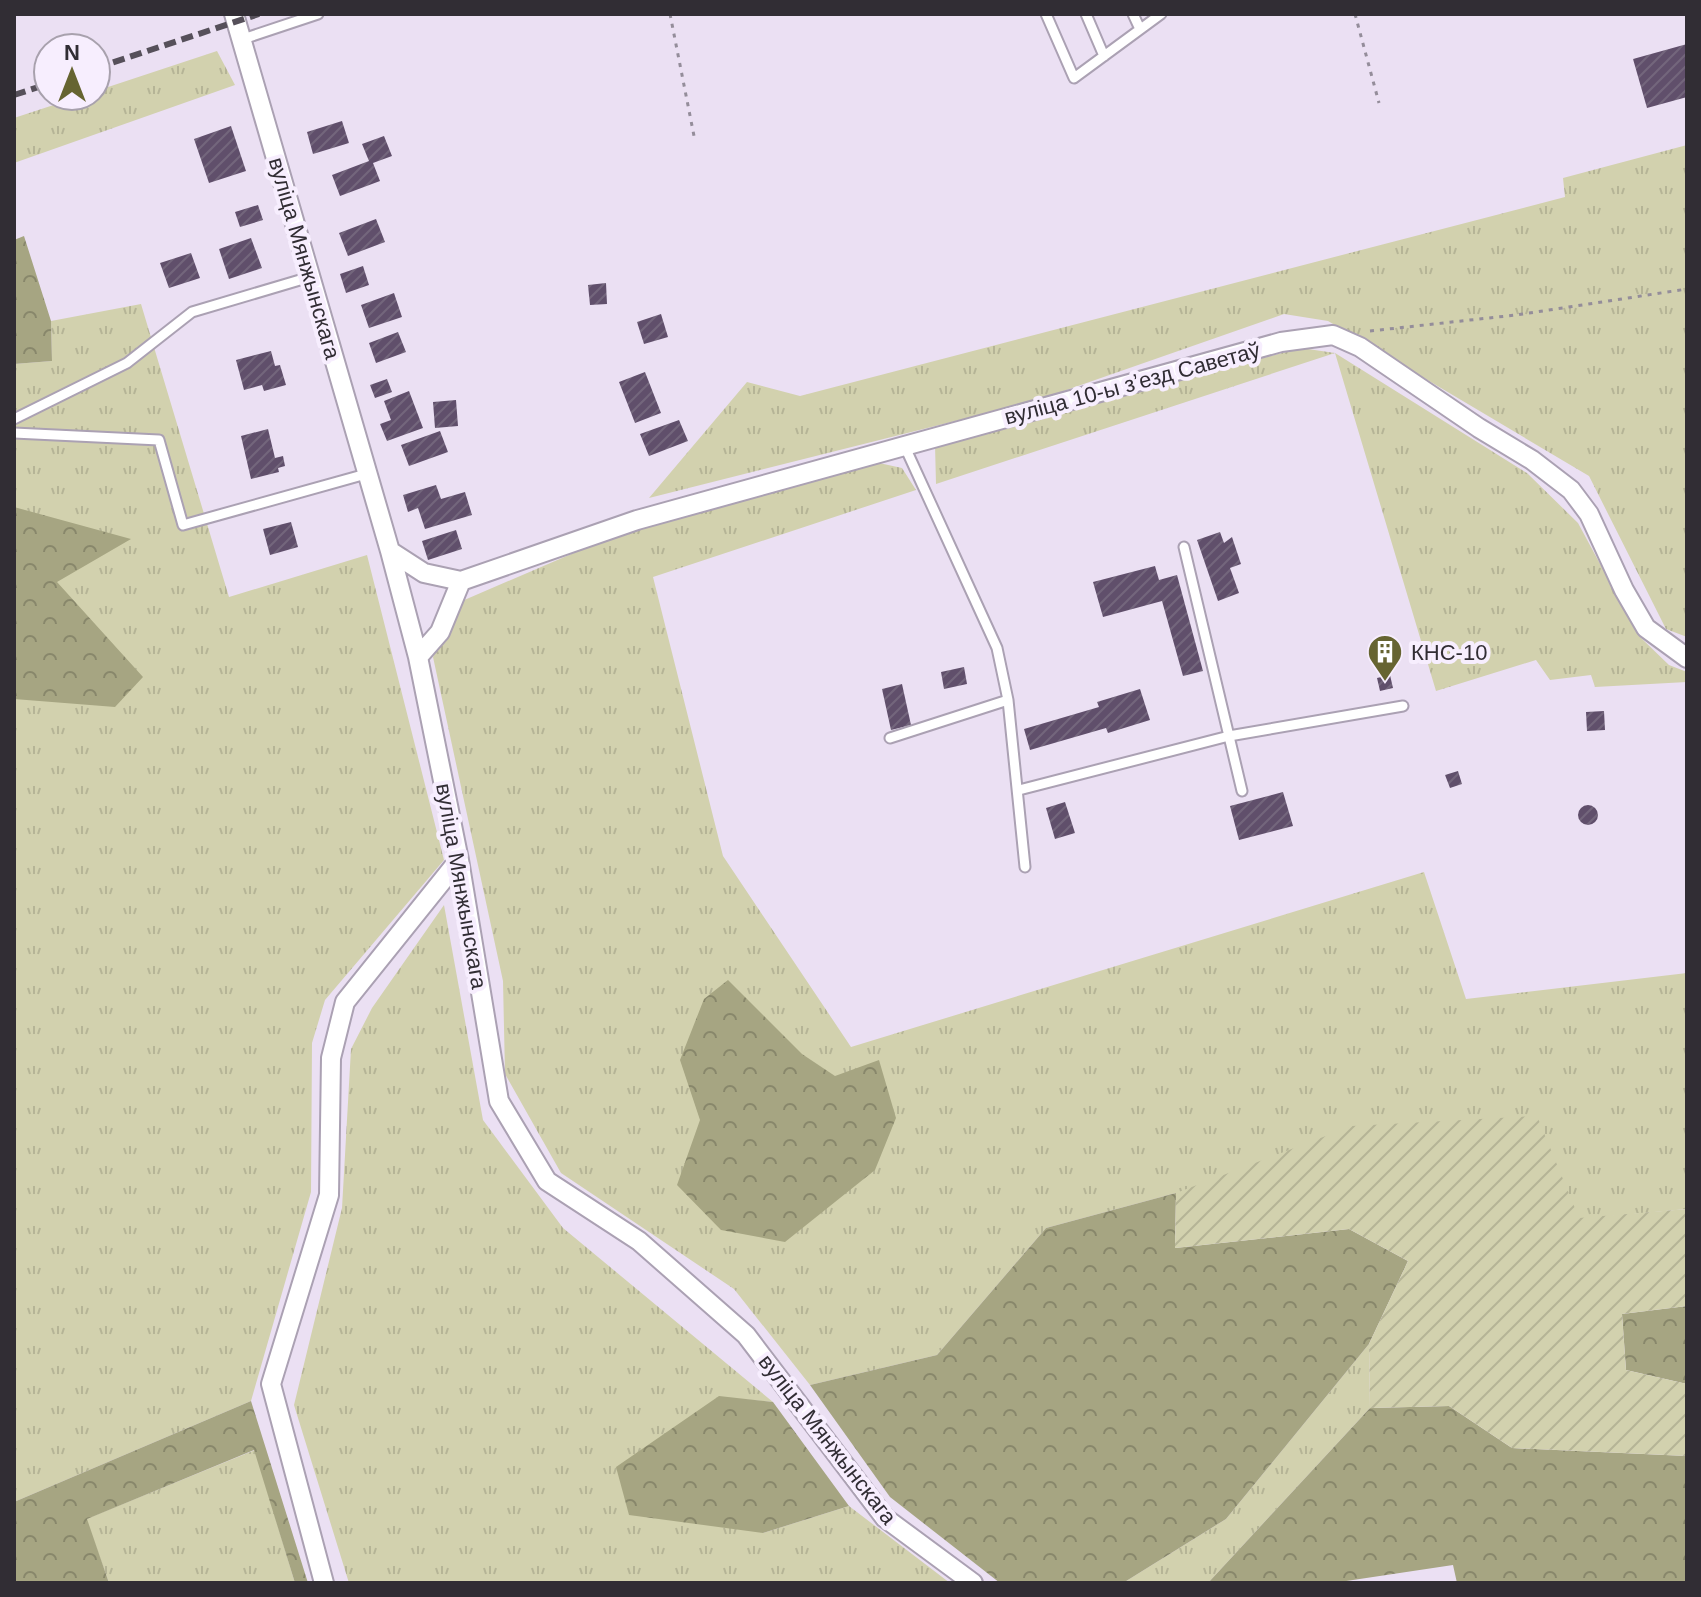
<svg xmlns="http://www.w3.org/2000/svg" width="1701" height="1597" viewBox="0 0 1701 1597" font-family="Helvetica,sans-serif">
	<style>
		.grass { fill: url(#grass-tufts) }
		.forest { fill: url(#forest-crowns) }
		.garden { fill: url(#garden-furrows) }
		.building { fill: url(#building-hatch) }
		.lines { fill: none; stroke-linecap: round; stroke-linejoin: round }
		.service-casing { stroke: #aba1b3; stroke-width: 13 }
		.minor-casing { stroke: #aba1b3; stroke-width: 22 }
		.path { stroke: #948d9a; stroke-width: 3; stroke-dasharray: 4 6; stroke-linecap: butt }
		.service { stroke: #fff; stroke-width: 9 }
		.minor { stroke: #fff; stroke-width: 18 }
		.rail { stroke: #56505a; stroke-width: 6; stroke-dasharray: 12 6; stroke-linecap: butt }
		.labels { text-anchor: middle; stroke-width: 8; stroke-linejoin: round; paint-order: stroke }
		.street-label { font-size: 22px; fill: #312d34; stroke: #f7eefe }
		.poi-label { font-size: 22px; fill: #312d34; stroke: #f7eefe; text-anchor: start }
	</style>
	<defs>
		<pattern id="grass-tufts" width="24" height="20" patternUnits="userSpaceOnUse" patternTransform="scale(2)"><rect width="24" height="20" fill="#d2d1ae"/><path d="M3 7l-1-3M5 7V3M7 7l1-3M15 17l-1-3M17 17v-4M19 17l1-3" fill="none" stroke="#b5b496"/></pattern>
		<pattern id="forest-crowns" width="20" height="18" patternUnits="userSpaceOnUse" patternTransform="scale(2)"><rect width="20" height="18" fill="#a6a582"/><path d="M2 6a3 3 0 1 1 6 0M12 15a3 3 0 1 1 6 0" fill="none" stroke="#88876b"/></pattern>
		<pattern id="garden-furrows" width="10" height="10" patternUnits="userSpaceOnUse" patternTransform="scale(2)"><rect width="10" height="10" fill="#d2d1ae"/><path d="M-1 1l2-2M0 10L10 0M9 11l2-2" fill="none" stroke="#b5b496"/></pattern>
		<pattern id="building-hatch" width="6" height="6" patternUnits="userSpaceOnUse" patternTransform="scale(2)"><rect width="6" height="6" fill="#604f6b"/><path d="M-1 1l2-2M0 6l6-6M5 7l2-2" fill="none" stroke="#73667c"/></pattern>
	</defs>
	<rect width="100%" height="100%" fill="#ebe0f3"/>
	<path class="grass" d="M217 51 235 85 14 163V118L81 96H96V91Z
		M1687 145V637L1666 629 1589 476 1328 321 1284 314 1035 401 649 498 747 382 800 396 1565 197 1563 178Z
		M141 304 229 597 367 555 444 860 325 1000 312 1043 311 1192 251 1401 14 1502V364L52 361 51 321Z
		M1301 348 1335 353 1527 473 1578 523 1639 636 1669 665 1687 672V682L1595 687 1591 675 1550 680 1536 660 1436 691 1335 353 936 484 935 445Z
		M879 463 902 468 916 490 653 577 723 856 851 1047 1424 872 1466 999 1687 973V1209L1579 1219 1176 1193 1046 1228 937 1355 810 1385 734 1289 561 1173 505 1074 503 981 433 657 462 601 634 527Z
		M444 905 483 1120 563 1228 773 1402 719 1397 763 1533 849 1506 950 1583H349L294 1405 342 1208 351 1049 372 1008Z
		M1369 1344 1370 1408 1208 1583H1123L1226 1519Z
		M255 1450 295 1583H109L86 1519Z"/>
	<path class="forest" d="M24 236 51 321 52 361 14 364V240Z
		M14 507 131 539 57 582 143 677 115 707 14 699Z
		M728 980 802 1054 835 1076 879 1060 896 1118 875 1170 785 1242 721 1230 677 1185 700 1120 680 1060 704 999Z
		M1176 1193 1175 1248 1349 1229 1408 1261 1369 1344 1226 1519 1123 1583H1000L890 1497 810 1385 937 1355 1046 1228Z
		M1687 1306V1384L1626 1370 1622 1314Z
		M719 1396 773 1402 849 1506 763 1533 629 1515 616 1467Z
		M251 1401 308 1583H295L254 1450 87 1519 109 1583H14V1502Z
		M1449 1406 1512 1448 1687 1456V1583H1457L1453 1565 1333 1583H1208L1370 1408Z"/>
	<path class="garden" d="M1537 1116 1579 1218 1687 1209V1306L1622 1314 1626 1370 1687 1384V1456L1512 1448 1449 1406 1370 1408 1369 1344 1408 1261 1349 1229 1175 1248 1176 1193 1352 1126Z"/>
	<path class="building" d="M1687 44V97L1647 108 1633 59Z
		M342 121 349 143 313 154 307 132Z
		M231 126 246 171 209 183 194 139Z
		M384 136 392 156 373 163 380 181 340 196 332 175 369 161 362 144Z
		M258 205 263 220 240 227 235 212Z
		M376 219 385 242 348 256 339 233Z
		M251 238 262 268 229 279 219 249Z
		M191 253 200 278 169 288 160 263Z
		M363 266 369 285 346 293 340 274Z
		M606 283 607 304 590 305 588 285Z
		M394 293 402 317 369 328 361 305Z
		M661 314 668 337 644 344 637 322Z
		M398 332 406 352 376 363 369 343Z
		M271 351 275 366 280 365 286 385 264 391 262 385 244 390 236 360Z
		M645 372 661 413 635 423 619 382Z
		M387 379 392 392 375 398 370 385Z
		M409 391 423 428 387 441 380 424 391 420 384 401Z
		M456 400 458 426 435 428 433 402Z
		M679 420 688 441 649 456 640 434Z
		M268 429 275 458 283 456 285 466 278 468 279 472 251 479 241 436Z
		M440 431 448 452 409 466 401 445Z
		M436 485 441 499 465 492 472 515 425 529 418 508 408 512 403 495Z
		M291 522 298 547 270 555 263 529Z
		M456 530 462 549 428 560 422 541Z
		M1220 532 1224 543 1232 537 1241 564 1230 568 1239 593 1218 601 1197 540Z
		M1155 566 1159 580 1177 575 1203 671 1183 676 1162 601 1103 617 1093 582Z
		M964 667 967 684 944 689 941 672Z
		M1390 675 1393 688 1380 691 1377 678Z
		M902 684 911 725 891 730 882 689Z
		M1140 689 1150 720 1108 733 1106 728 1030 750 1024 729 1099 707 1097 702Z
		M1604 711 1605 730 1587 731 1586 712Z
		M1458 771 1462 784 1450 788 1445 775Z
		M1283 792 1293 826 1239 840 1230 806Z
		M1065 802 1075 833 1055 839 1046 808Z
		M1578 815a10 10 0 1 1 20 0a10 10 0 1 1-20 0Z"/>
	<g class="lines">
		<defs>
			<path id="service" d="M1046 14 1074 78 1161 14
				M1086 14 1104 56
				M1133 14 1140 29
				M243 39 318 14
				M14 419 127 363 192 312 310 277
				M14 433 159 440 183 525 366 474
				M905 447 997 648 1008 700 1025 867
				M1184 547 1242 791
				M890 738 1008 700
				M1019 790 1229 736 1403 706"/>
			<path id="minor" d="M234 14 390 551 418 657 459 860 499 1101 547 1181 639 1241 746 1335 885 1518 973 1583
				M390 551 424 573 461 581 637 520 1281 342 1333 335 1360 347 1479 428 1532 460 1571 490 1589 514 1624 590 1646 628 1687 658
				M418 657 440 632 461 581
				M324 1583 271 1384 329 1195 331 1058 345 1002 459 860"/>
		</defs>
		<use href="#service" class="service-casing"/>
		<use href="#minor" class="minor-casing"/>
		<path class="path" d="M670 14 695 141
			M1355 14 1379 103
			M1370 331 1516 315 1687 289"/>
		<use href="#service" class="service"/>
		<use href="#minor" class="minor"/>
		<path class="rail" d="M96 68 259 14
			M14 95 48 84"/>
	</g>
	<defs>
		<symbol id="building-pin" viewBox="-11 -11 22 30"><path d="M0 17L-7.5 6A9.5 9.5 0 1 1 7.5 6Z" fill="#666431" stroke="#f7eefe"/><path d="M-4-6H4V6H1V3H-1V6H-4ZM-2.5-4.3h1.7v1.8h-1.7ZM.8-4.3h1.7v1.8H.8ZM-2.5-1h1.7V.8h-1.7ZM.8-1h1.7V.8H.8Z" fill="#fff"/></symbol>
	</defs>
	<g fill-rule="evenodd">
		<use href="#building-pin" x="1365" y="632" width="40" height="54"/>
	</g>
	<g class="labels">
		<g class="street-label">
			<text transform="translate(305 258) rotate(74)" y="8">вуліца Мянжынскага</text>
			<text transform="translate(1132 383) rotate(-15)" y="8">вуліца 10-ы зʼезд Саветаў</text>
			<text transform="translate(462 886) rotate(80)" y="8">вуліца Мянжынскага</text>
			<text transform="translate(828 1439) rotate(52)" y="8">вуліца Мянжынскага</text>
		</g>
		<g class="poi-label">
			<text x="1411" y="660">КНС-10</text>
		</g>
	</g>
	<rect width="1701" height="1597" fill="none" stroke="#312d34" stroke-width="32"/>
	<g transform="translate(72 72)"><circle r="38" fill="#f7eefe" stroke="#a8a1ad" stroke-width="2"/>
	<path d="M0-6L14 30L0 20L-14 30Z" fill="#666431"/>
	<text y="-12" font-size="22" font-weight="bold" text-anchor="middle" fill="#312d34">N</text>
	</g>
</svg>
